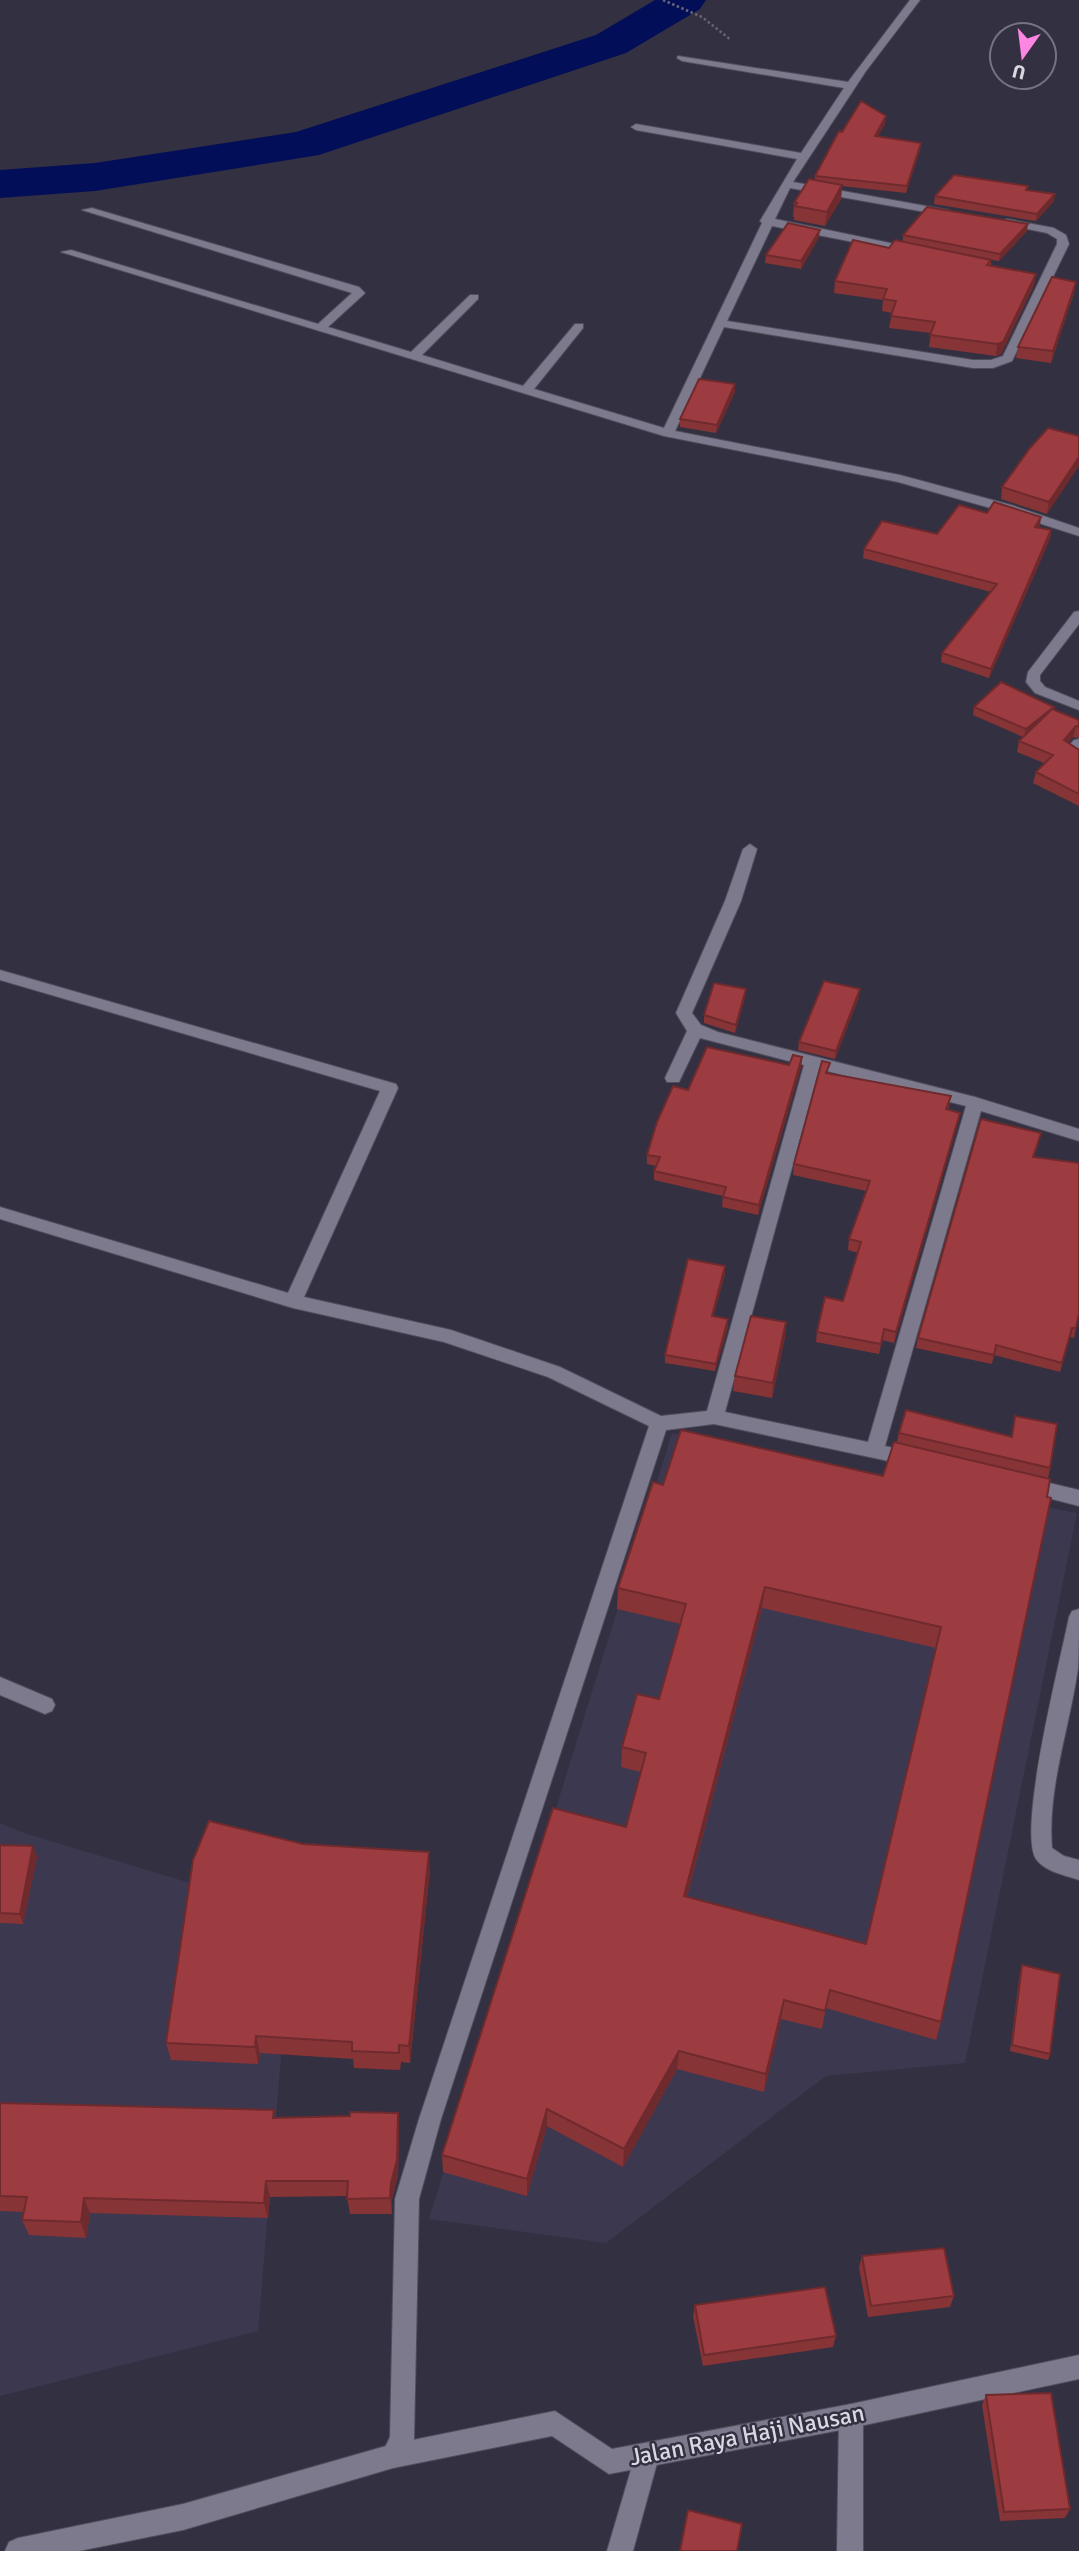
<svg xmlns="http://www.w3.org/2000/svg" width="1079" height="2551" viewBox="0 0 1079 2551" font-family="Signika,sans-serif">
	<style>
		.built { fill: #3c384f }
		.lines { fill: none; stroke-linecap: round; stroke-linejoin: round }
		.river { fill: #020e58; fill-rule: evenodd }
		.minor-casing { stroke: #504d5b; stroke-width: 2 }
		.tertiary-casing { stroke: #504d5b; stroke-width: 2 }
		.secondary-casing { stroke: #504d5b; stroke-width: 2 }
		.path { stroke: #676574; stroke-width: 2.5; stroke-dasharray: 2.5 2.5; stroke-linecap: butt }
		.minor { fill: #7d7a8e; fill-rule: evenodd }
		.tertiary { fill: #7d7a8e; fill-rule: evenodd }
		.secondary { fill: #7d7a8e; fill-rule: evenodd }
		.wall { fill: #873437; fill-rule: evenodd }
		.shaded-wall { fill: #6e2a2d }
		.building { fill: #9d3c40; stroke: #6e2a2d; stroke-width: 2; fill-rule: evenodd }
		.labels { text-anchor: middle; stroke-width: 5; stroke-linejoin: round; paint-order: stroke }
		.near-street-label { font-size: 24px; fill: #d8d7e2; stroke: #333041 }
	</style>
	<rect width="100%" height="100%" fill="#333041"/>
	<path class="built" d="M672 1433 1077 1513 965 2063 826 2076 606 2243 429 2219Z
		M0 1823 24 1833 293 1914 258 2331 0 2396Z"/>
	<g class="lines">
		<path class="river" d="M655 0H706L700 9 626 53 319 155 95 191 0 198V170L95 163 296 132 596 35Z"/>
		<defs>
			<path id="minor" d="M910 0H920L866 71 793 182 948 210 954 213 948 216 790 188 775 219 914 248 920 251 914 254 772 226 727 321 973 360H991L1003 356 1057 244V239L1047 233 1003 224V220L1007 219 1054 228 1066 235 1069 244 1012 361 993 368H973L724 327 675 431 900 475 1011 505 1079 528V536L1001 511 898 482 664 436 61 252 71 250 318 324 352 293 82 210 92 208 359 287 365 293 363 295 328 327 411 352 470 295H478V299L422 355 523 386 575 324H583V328L534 389 664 428 762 223 760 221 797 159 636 130 631 127 636 124 801 153 844 88 682 61 677 58 678 56 848 82Z
				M1079 611V624L1040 675V681L1045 687 1079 701V710L1035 693 1026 682 1028 672 1074 612Z
				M1079 739V760L1064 751 1074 740Z
				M750 844 757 849 741 901 692 1013 701 1025 718 1032 975 1097 1079 1129V1141L981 1111 885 1446 919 1454 921 1459 919 1464 912 1466 714 1424 666 1430 441 2119 419 2199 414 2439 402 2465 393 2468 384 2465 381 2456 390 2437 395 2199 419 2119 649 1426 548 1377 444 1342 293 1308 0 1219V1207L288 1293 380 1091 0 980V970L396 1084 398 1088 304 1297 451 1330 560 1367 661 1416 707 1411 804 1065 700 1038 679 1082H667L665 1078 687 1031 676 1013 725 901 743 849ZM819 1069 966 1106 868 1442 725 1412Z
				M1024 1477 1079 1490V1506L1017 1490 1015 1485 1017 1480Z
				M1079 1609C1079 1628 1079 1649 1078 1668 1070 1727 1047 1788 1052 1848L1064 1856 1079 1860V1880C1065 1875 1045 1872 1036 1859 1017 1830 1061 1658 1069 1617L1072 1611Z
				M0 1677 52 1699 55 1705 52 1711 45 1714 0 1695Z
				M851 2404 860 2407 863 2416V2551H837L839 2416 842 2407Z
				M647 2444 656 2447 659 2456 633 2551H607L635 2456 638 2447Z"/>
			<path id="tertiary" d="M1079 2355V2379L851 2428 609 2474 552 2436 393 2468 183 2530 174 2526 170 2517 174 2508 183 2504 393 2444 555 2411 612 2449 851 2404Z"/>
			<path id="secondary" d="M183 2504 192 2508 196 2517 192 2526 183 2530 79 2551H5L9 2542 18 2538Z"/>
		</defs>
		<use href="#minor" class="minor-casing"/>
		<use href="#tertiary" class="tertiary-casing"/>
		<use href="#secondary" class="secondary-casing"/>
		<path class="path" d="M663 0 702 17 731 40"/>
		<use href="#minor" class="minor"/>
		<use href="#tertiary" class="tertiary"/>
		<use href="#secondary" class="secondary"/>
	</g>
	<path class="wall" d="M885 124 878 136 920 150 906 193 842 186 841 199 825 226 794 220V217H793L794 203 815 180V176L842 132Z
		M1028 186V190L1054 201 1036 221 934 204 935 196Z
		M1027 231 999 261 991 260V265L1036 274 1034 285 1001 354 996 356 929 347 931 333 889 328 892 313 882 311 883 300 834 293 835 281 889 248 903 242V235Z
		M819 237 801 269 765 263 766 255Z
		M1076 282 1074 293 1051 363 1016 358 1018 347Z
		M735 392 716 433 680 427V419Z
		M1079 436 1047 514 1001 499 1002 487Z
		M1040 526 1039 528 1051 530 1050 539 989 678 941 662 942 653 991 592 863 558 864 549 937 534Z
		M974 707 1053 710 1079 720V738L1073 737 1068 743 1079 750V806L1033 783 1036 772 1044 763 1017 752 1019 741 1023 737 973 715Z
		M745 997 735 1033 704 1023V1015Z
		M859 997 835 1059 798 1050 799 1042Z
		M802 1057 801 1067 758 1215 722 1207 723 1196 654 1180V1171L656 1166 647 1164V1155L688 1090 789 1065Z
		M829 1074 951 1096 948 1110 960 1113 958 1123 894 1343 882 1340 879 1354 816 1342 817 1332 843 1301 858 1253 848 1250 849 1239 866 1191 793 1175 794 1164Z
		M1039 1143 1034 1157 1076 1328 1074 1338 1070 1337 1060 1372 994 1355 992 1364 916 1348 918 1338Z
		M725 1266V1274L713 1317 728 1319V1327L715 1371 665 1363V1355Z
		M786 1322 785 1337 772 1398 733 1391 735 1376Z
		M1015 1416 1050 1468 941 2022 936 2040 826 2008 822 2029 781 2019 764 2092 677 2069 623 2167 547 2126 527 2196 443 2172 442 2155 626 1827 641 1772 621 1767 622 1747 659 1699 681 1624 617 1609 618 1588 663 1485 883 1476 897 1442 899 1433 1011 1436ZM762 1608 936 1648 866 1944 687 1897Z
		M303 1844 430 1870 410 2063 401 2062 400 2070 354 2068 353 2059 260 2053 258 2064 171 2060 166 2043Z
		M0 1845 33 1846 37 1857 23 1924 0 1923Z
		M1022 1965 1050 2054 1048 2060 1010 2051 1020 1972Z
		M0 2103 275 2118 350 2116 398 2113 399 2129 398 2176 392 2199V2214H350L347 2196 270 2197 268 2218 90 2213 86 2238 29 2235 22 2220 24 2212 0 2211Z
		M862 2256 954 2296 950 2307 868 2317 859 2267Z
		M695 2305 836 2336 833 2347 703 2366 693 2316Z
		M986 2395 1070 2509 1065 2518 1000 2521 982 2405Z"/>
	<path class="shaded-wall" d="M886 116 885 124 874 143 875 136Z
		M921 143 920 150 906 193 907 186Z
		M842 185 841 199 825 226 827 212Z
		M1055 194 1054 201 1036 221 1037 214Z
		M1028 224 1027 231 999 261 1000 254Z
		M820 230 819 237 801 269V261Z
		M1036 274 1034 285 1001 354 996 356 997 344Z
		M1076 282 1074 293 1051 363 1053 351Z
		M735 384V392L716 433 717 425Z
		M1079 457V466L1047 514 1049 502Z
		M1041 517 1040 526 1033 536 1035 527Z
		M1051 530 1050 539 989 678 991 669Z
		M1054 707 1052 715 1024 737 1026 729Z
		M1076 726 1073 737 1061 751 1064 740Z
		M746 989 745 997 735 1033 736 1025Z
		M860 989 859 997 835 1059 836 1051Z
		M802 1057 801 1067 758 1215 759 1205Z
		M960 1113 958 1123 894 1343 896 1332Z
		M725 1266V1274L711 1324 712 1316Z
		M728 1319V1327L715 1371 716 1364Z
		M786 1322 785 1337 772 1398 773 1383Z
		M765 1587 762 1608 682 1915 684 1896Z
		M33 1846 37 1857 23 1924 20 1914Z
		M429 1852 430 1870 410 2063 409 2046Z
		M784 2000 781 2019 764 2092 766 2074Z
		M256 2036 260 2053 258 2064 255 2047Z
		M679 2051 677 2069 623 2167 624 2149Z
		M547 2109V2126L527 2196V2179Z
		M398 2113 399 2129 398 2176 392 2199V2214L390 2198 391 2183Z
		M266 2181 270 2197 268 2218 264 2203Z
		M84 2198 90 2213 86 2238 81 2222Z"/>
	<path class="building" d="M861 101 886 116 875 136 921 143 907 186 815 176 839 131 842 132Z
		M954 175 1028 186 1026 190 1055 194 1037 214 935 196Z
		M809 179 842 185 827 212 795 206 797 203H794Z
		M927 207 1028 224 1000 254 903 235Z
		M788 223 820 230 801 261 766 255Z
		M853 240 889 248 895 240 991 260 987 265 1036 274 1003 342 997 344 930 335 935 322 891 316 896 301 883 299 887 289 835 281Z
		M1052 277 1076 282 1053 351 1018 347Z
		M699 379 735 384 717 425 680 419Z
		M1048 428 1079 436V457L1049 502 1002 487 1030 448Z
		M994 502 1041 517 1035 527 1051 530 991 669 942 653 997 584 864 549 882 521 937 534 959 505 987 513Z
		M1001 682 1054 707 1026 729 974 707Z
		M1052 709 1079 720V727L1076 726 1064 740 1079 750V794L1036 772 1053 755 1019 741Z
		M824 981 860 989 836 1051 799 1042Z
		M714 983 746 989 736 1025 704 1015Z
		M707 1047 789 1065 793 1055 802 1057 759 1205 723 1197 726 1187 654 1171 660 1157 647 1155 657 1122 673 1086 688 1090Z
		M822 1061 830 1063 826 1073 951 1096 946 1109 960 1113 896 1332 884 1329 881 1344 817 1332 825 1297 843 1301 861 1242 849 1239 870 1181 794 1164Z
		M981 1119 1041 1133 1033 1157 1079 1163V1313L1076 1328H1072L1062 1363 996 1345 994 1355 918 1338Z
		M688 1259 725 1266 712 1316 728 1319 716 1364 665 1355Z
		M751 1316 786 1322 773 1383 735 1376Z
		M906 1410 1012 1437 1015 1416 1057 1424 1050 1468 899 1433Z
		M681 1430 883 1476 894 1442 1050 1479 1047 1497 1051 1498 941 2022 830 1990 825 2011 784 2000 766 2074 679 2051 624 2149 547 2109 527 2179 442 2155 553 1808 626 1827 646 1753 622 1747 637 1694 659 1699 686 1604 618 1588 653 1482 663 1485ZM765 1587 941 1627 866 1944 684 1896Z
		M209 1821 303 1844 429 1852 409 2046 399 2045V2053L352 2051V2042L256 2036 255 2047 166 2043 193 1860Z
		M0 1845 33 1846 20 1914 0 1913Z
		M1022 1965 1060 1974 1050 2054 1012 2045Z
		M0 2103 274 2110 273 2118 350 2116V2112L398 2113 397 2160 391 2183 390 2198 347 2199 348 2181H266L264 2203 84 2198 81 2222 22 2220 27 2197 0 2196Z
		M944 2248 954 2296 871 2306 862 2256Z
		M825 2287 836 2336 704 2355 695 2305Z
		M1051 2393 1070 2509 1004 2512 986 2395Z
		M688 2510 742 2524 737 2551H680Z"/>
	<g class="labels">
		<g class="near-street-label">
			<text transform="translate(747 2435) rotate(-11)" y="8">Jalan Raya Haji Nausan</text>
		</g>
	</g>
	<g transform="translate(1023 56) rotate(194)"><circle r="33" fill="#333041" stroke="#757381" stroke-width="2"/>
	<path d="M0-5L12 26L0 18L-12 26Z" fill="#fd86e2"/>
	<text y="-10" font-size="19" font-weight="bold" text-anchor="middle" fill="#d8d7e2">U</text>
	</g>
</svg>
